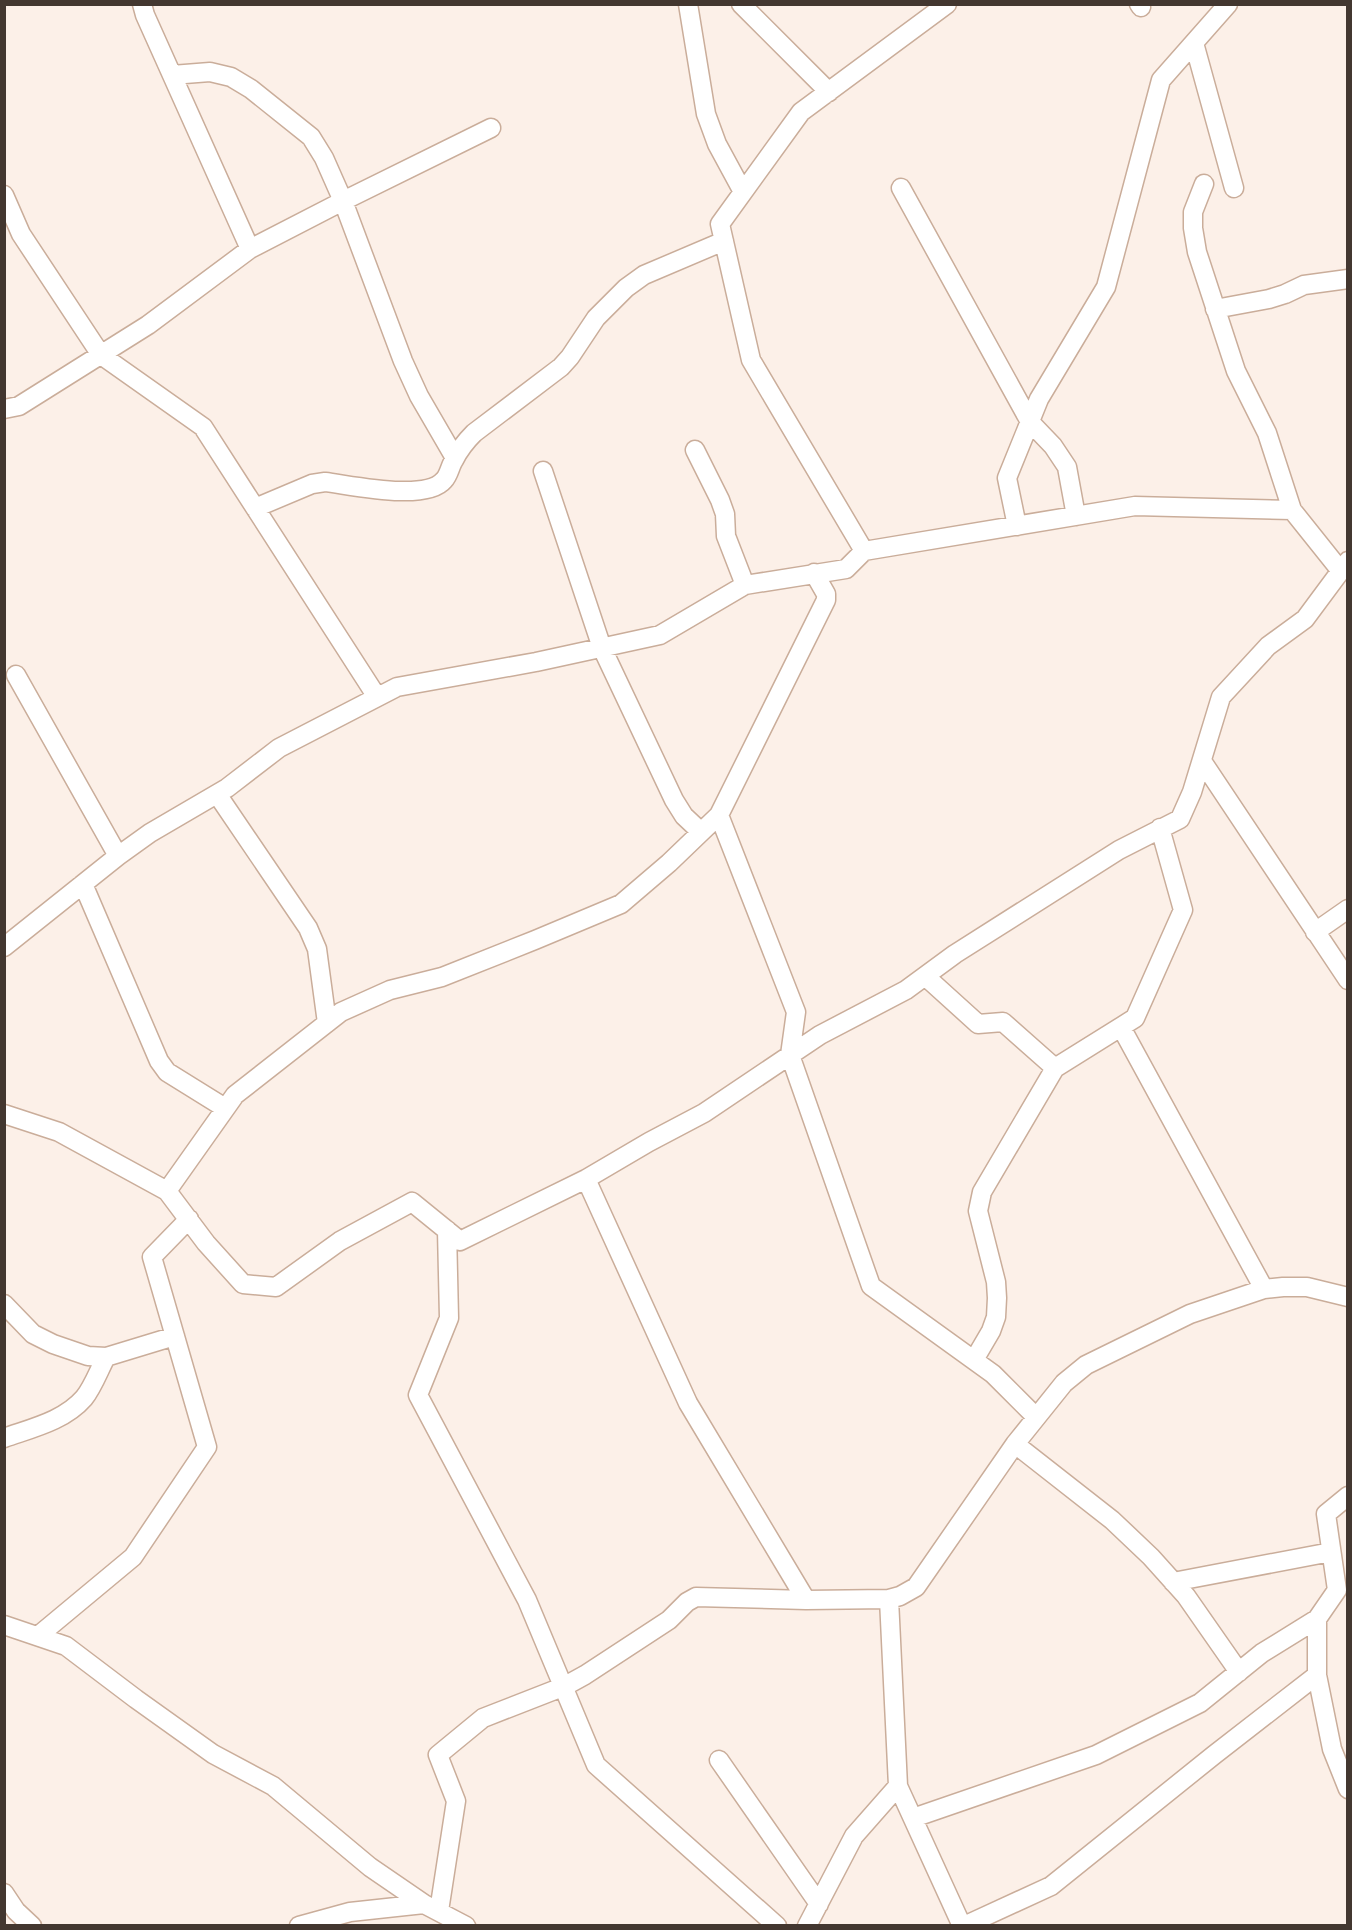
<svg xmlns="http://www.w3.org/2000/svg" width="1352" height="1930" viewBox="0 0 1352 1930" font-family="'Golos Text',sans-serif">
	<style>
		.lines { fill: none; stroke-linecap: round; stroke-linejoin: round }
		.minor-casing { stroke: #caad9a; stroke-width: 21 }
		.minor { stroke: #fff; stroke-width: 18 }
	</style>
	<rect width="100%" height="100%" fill="#fcf0e8"/>
	<g class="lines">
		<defs>
			<path id="minor" d="M142 4 145 15 250 249
				M688 4 706 114 717 144 743 192
				M741 4 829 92
				M1139 4 1141 7
				M1194 43 1234 188
				M172 75 210 72 231 77 251 89 311 137 324 158 343 201 403 361 419 396 455 458
				M1204 184 1193 212V228L1197 252 1236 371 1267 433 1292 510
				M901 188 1030 422 1053 446 1067 467 1076 516
				M4 195 21 234 101 355 203 427 377 697
				M1215 309 1269 299 1285 294 1304 285 1348 279
				M4 409 19 406 148 325 250 249 343 201 491 128
				M695 450 720 500 725 514 726 536 745 585
				M543 471 602 648 674 800 684 816 701 832
				M255 508 312 484 325 482C351 485 426 502 444 480 449 475 450 466 454 460 459 450 466 441 474 433L561 367 570 357 596 318 626 288 644 275 724 241
				M1017 526 1007 478 1039 399 1106 287 1161 80 1228 4
				M864 551 751 360 720 224 801 112 947 4
				M16 675 118 856
				M1202 761 1348 980
				M217 794 308 928 317 949 327 1023
				M719 815 796 1012 790 1055 871 1286 993 1374 1036 1417
				M83 884 159 1061 167 1072 225 1108
				M1315 932 1348 909
				M4 947 118 856 150 833 227 788 279 748 397 687 536 662 660 635 745 585 846 569 864 551 1135 506 1292 510 1340 570
				M925 976 978 1024 1003 1022 1055 1068
				M1121 1027 1264 1289
				M4 1114 59 1132 167 1191 206 1243 243 1284 276 1287 340 1241 412 1202 460 1241 586 1179 649 1142 704 1113 820 1035 906 990 955 954 1119 850 1180 819 1192 792 1221 697 1268 646 1305 619 1348 561
				M586 1179 688 1403 806 1600
				M167 1191 235 1095 341 1012 390 990 442 977 535 940 621 904 669 863 719 815 826 600V594L814 573
				M447 1230 449 1318 418 1395 527 1600 596 1765 777 1926
				M4 1304 33 1334 53 1344 88 1356 106 1357 175 1336
				M974 1360 991 1331 996 1317 997 1298 996 1282 978 1211 982 1192 1055 1068 1135 1018 1183 910 1160 828
				M4 1438C32 1428 64 1421 84 1398 93 1387 99 1370 106 1357
				M1015 1444 1112 1520 1151 1557 1186 1596 1239 1672
				M1348 1496 1326 1514 1337 1590 1317 1619V1675L1332 1749 1348 1789
				M1173 1582 1331 1552
				M889 1599 898 1786 962 1926
				M4 1625 66 1646 136 1699 213 1754 273 1786 370 1867 424 1904 466 1926
				M38 1636 133 1557 207 1447 152 1257 189 1219
				M719 1760 819 1904
				M913 1818 1096 1755 1200 1703 1262 1653 1317 1619
				M4 1893 16 1911 32 1926
				M439 1911 456 1801 438 1755 483 1718 565 1686 585 1675 669 1620 687 1602 696 1597 806 1600 889 1599 900 1596 916 1587 1015 1444 1064 1383 1086 1365 1190 1314 1264 1289 1283 1287H1307L1348 1297
				M299 1926 350 1912 424 1904
				M807 1926 854 1836 898 1786
				M964 1926 1051 1886 1214 1755 1317 1675"/>
		</defs>
		<use href="#minor" class="minor-casing"/>
		<use href="#minor" class="minor"/>
	</g>
	<rect width="1352" height="1930" fill="none" stroke="#433730" stroke-width="12"/>
</svg>
